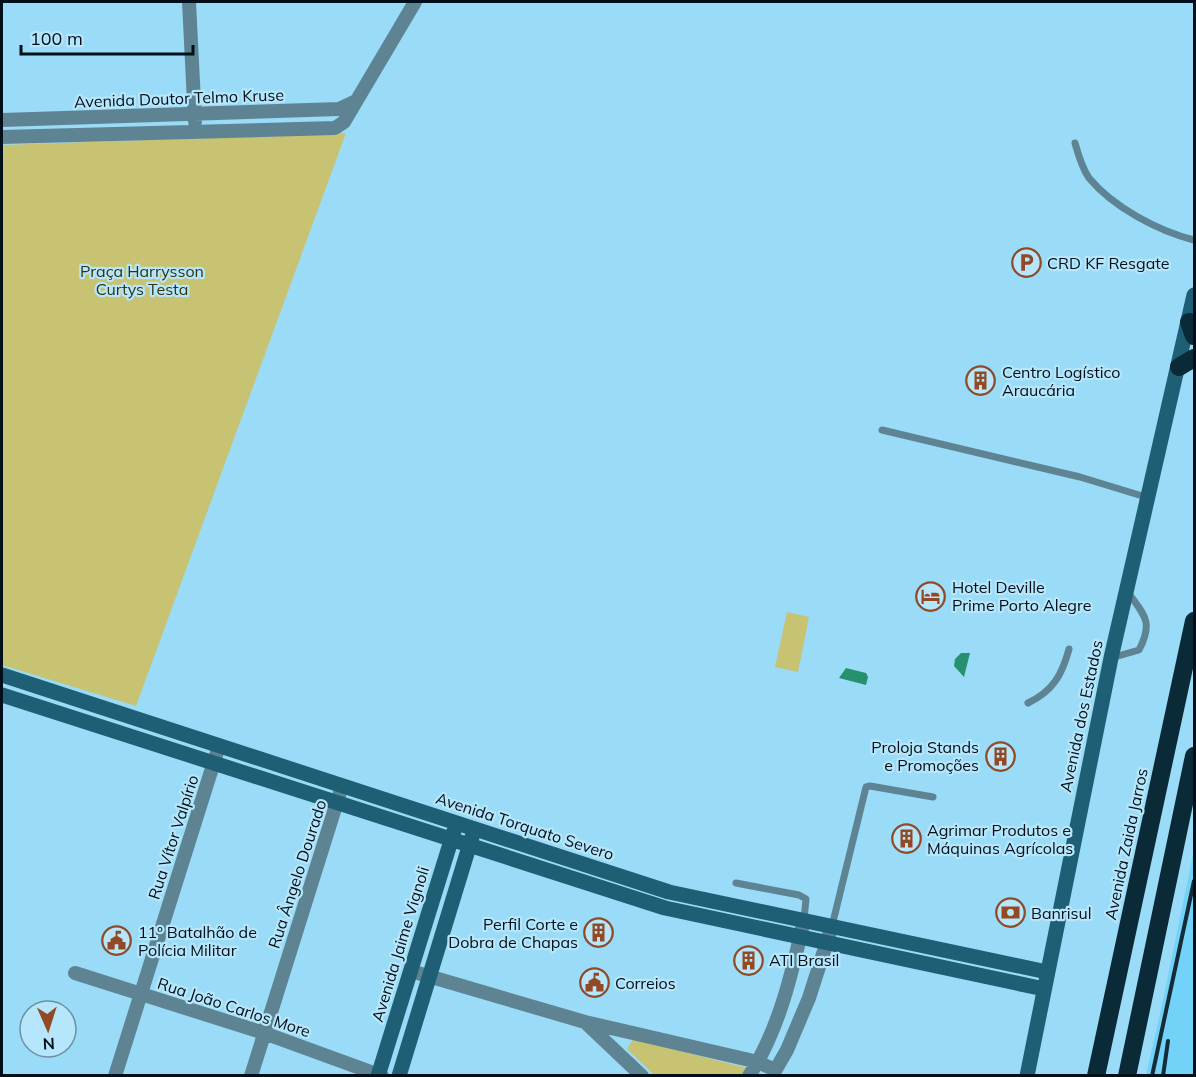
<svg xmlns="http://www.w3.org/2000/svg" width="1196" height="1077" viewBox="0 0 1196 1077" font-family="Mulish,sans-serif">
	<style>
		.built { fill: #72d2f8 }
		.green { fill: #c7c373 }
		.water { fill: #27906e }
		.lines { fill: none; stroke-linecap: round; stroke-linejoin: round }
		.lane { stroke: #5e8494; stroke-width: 7 }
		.street { stroke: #5e8494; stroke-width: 14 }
		.secondary { stroke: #1f5f76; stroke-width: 15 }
		.highway { stroke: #092a36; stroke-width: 18 }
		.rail { stroke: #152b38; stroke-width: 4 }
		.labels { text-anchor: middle; stroke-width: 4.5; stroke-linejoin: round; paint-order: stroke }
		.street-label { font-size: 16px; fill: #000f19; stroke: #b6e6fb }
		.poi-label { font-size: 16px; fill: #000f19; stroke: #b6e6fb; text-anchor: start }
		.park-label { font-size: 16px; fill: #34320c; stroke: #b6e6fb }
	</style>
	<rect width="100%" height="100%" fill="#9adbf7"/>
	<path class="built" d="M1194 850V1075H1146L1162 1005Z"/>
	<path class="green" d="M346 133 136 706 2 665V145Z
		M787 612 809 617 798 672 775 667Z
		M633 1039 751 1069 745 1075H654L627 1049Z"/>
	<path class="water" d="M961 653H970L964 677 954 666 955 659Z
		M846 668 866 673 868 677 866 685 839 678Z"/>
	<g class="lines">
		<path class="lane" d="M1075 143C1078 154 1082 168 1089 178 1113 207 1158 231 1194 240
			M882 430 1080 477 1149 498
			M1111 658 1139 650C1154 621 1144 615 1127 591
			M1028 703C1053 691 1062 675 1069 649
			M736 883 799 895 806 899 804 920
			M832 926 866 787 870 786 933 797"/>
		<path class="street" d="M189 2 195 122
			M2 120 339 109 356 101
			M2 137 335 128 344 122 415 2
			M411 971 585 1022 758 1062 775 1070
			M75 973 264 1033 382 1076
			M587 1024 642 1076
			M115 1076 219 746
			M251 1076 342 786
			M749 1076C779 1030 792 973 804 920
			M772 1076 787 1050 809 998 832 926"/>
		<path class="secondary" d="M2 675 669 892 1047 972
			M2 695 665 908 1044 989
			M378 1076 454 831
			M399 1076 472 837
			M1027 1076 1111 658 1194 295"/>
		<path class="highway" d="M1189 322 1194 336
			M1179 367 1194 358
			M1096 1076 1194 621
			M1127 1076 1194 756"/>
		<path class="rail" d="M1152 1076 1194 881
			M1163 1076 1168 1041"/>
	</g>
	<defs>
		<symbol id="parking-ring" viewBox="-11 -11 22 22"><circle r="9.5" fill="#b6e6fb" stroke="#914a25" stroke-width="1.5"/><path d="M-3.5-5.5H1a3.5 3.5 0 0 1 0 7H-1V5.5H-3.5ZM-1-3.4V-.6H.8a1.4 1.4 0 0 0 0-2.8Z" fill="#914a25"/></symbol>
		<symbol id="building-ring" viewBox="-11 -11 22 22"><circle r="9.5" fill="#b6e6fb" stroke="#914a25" stroke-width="1.5"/><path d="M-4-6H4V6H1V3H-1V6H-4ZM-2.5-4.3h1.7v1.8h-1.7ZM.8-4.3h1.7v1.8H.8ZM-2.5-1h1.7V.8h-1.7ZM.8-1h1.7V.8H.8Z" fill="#914a25"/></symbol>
		<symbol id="hotel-ring" viewBox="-11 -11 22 22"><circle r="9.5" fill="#b6e6fb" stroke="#914a25" stroke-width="1.5"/><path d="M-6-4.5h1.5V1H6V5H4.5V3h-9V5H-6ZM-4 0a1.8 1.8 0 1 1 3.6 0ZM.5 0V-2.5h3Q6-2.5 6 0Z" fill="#914a25"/></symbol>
		<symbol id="bank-ring" viewBox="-11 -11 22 22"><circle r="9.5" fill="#b6e6fb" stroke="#914a25" stroke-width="1.5"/><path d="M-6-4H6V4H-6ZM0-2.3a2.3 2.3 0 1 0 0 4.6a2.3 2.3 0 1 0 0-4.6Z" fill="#914a25"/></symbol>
		<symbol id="civic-ring" viewBox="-11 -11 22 22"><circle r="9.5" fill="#b6e6fb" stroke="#914a25" stroke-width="1.5"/><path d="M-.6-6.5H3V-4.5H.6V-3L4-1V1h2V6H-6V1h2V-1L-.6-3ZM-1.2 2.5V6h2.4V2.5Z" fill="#914a25"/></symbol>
	</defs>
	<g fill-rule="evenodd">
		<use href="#parking-ring" x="1010" y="246" width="33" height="33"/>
		<use href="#building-ring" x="964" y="364" width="33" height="33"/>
		<use href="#hotel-ring" x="914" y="580" width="33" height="33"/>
		<use href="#building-ring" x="984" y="740" width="33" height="33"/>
		<use href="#building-ring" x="890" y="822" width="33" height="33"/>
		<use href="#bank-ring" x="994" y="896" width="33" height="33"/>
		<use href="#building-ring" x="582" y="916" width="33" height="33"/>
		<use href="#civic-ring" x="100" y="924" width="33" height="33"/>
		<use href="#building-ring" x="732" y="944" width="33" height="33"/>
		<use href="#civic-ring" x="578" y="966" width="33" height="33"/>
	</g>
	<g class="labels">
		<g class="street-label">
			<text transform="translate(179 98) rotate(-2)" y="6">Avenida Doutor Telmo Kruse</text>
			<text transform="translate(1081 716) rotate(-78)" y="6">Avenida dos Estados</text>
			<text transform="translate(525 826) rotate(18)" y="6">Avenida Torquato Severo</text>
			<text transform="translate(173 837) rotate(-72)" y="6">Rua Vítor Valpírio</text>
			<text transform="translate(1126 844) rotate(-78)" y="6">Avenida Zaida Jarros</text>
			<text transform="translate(297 874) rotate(-72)" y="6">Rua Ângelo Dourado</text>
			<text transform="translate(400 944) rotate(-73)" y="6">Avenida Jaime Vignoli</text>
			<text transform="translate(234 1007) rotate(18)" y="6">Rua João Carlos More</text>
		</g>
		<g class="poi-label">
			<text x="1047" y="269">CRD KF Resgate</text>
			<text x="1002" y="378">Centro Logístico<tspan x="1002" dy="18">Araucária</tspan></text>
			<text x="952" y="593">Hotel Deville<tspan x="952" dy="18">Prime Porto Alegre</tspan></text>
			<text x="979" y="753" text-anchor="end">Proloja Stands<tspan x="979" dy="18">e Promoções</tspan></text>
			<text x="927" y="836">Agrimar Produtos e<tspan x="927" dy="18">Máquinas Agrícolas</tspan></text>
			<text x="1031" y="919">Banrisul</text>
			<text x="578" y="930" text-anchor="end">Perfil Corte e<tspan x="578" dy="18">Dobra de Chapas</tspan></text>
			<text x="138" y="938">11º Batalhão de<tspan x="138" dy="18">Polícia Militar</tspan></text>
			<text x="769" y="966">ATI Brasil</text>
			<text x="615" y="989">Correios</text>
		</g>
		<g class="park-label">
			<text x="142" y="277">Praça Harrysson<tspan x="142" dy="18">Curtys Testa</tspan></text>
		</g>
	</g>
	<rect width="1196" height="1077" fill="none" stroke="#000f19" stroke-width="6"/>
	<g transform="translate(48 1029) rotate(177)"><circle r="28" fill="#b6e6fb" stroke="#6d90a1" stroke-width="1.5"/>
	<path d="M0-4.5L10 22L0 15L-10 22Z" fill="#914a25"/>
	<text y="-9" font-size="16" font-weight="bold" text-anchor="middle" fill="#000f19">N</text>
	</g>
	<path d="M21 45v9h172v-9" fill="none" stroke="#000f19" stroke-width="3"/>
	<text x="30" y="45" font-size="18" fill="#000f19" stroke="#b6e6fb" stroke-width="4.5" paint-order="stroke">100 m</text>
</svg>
